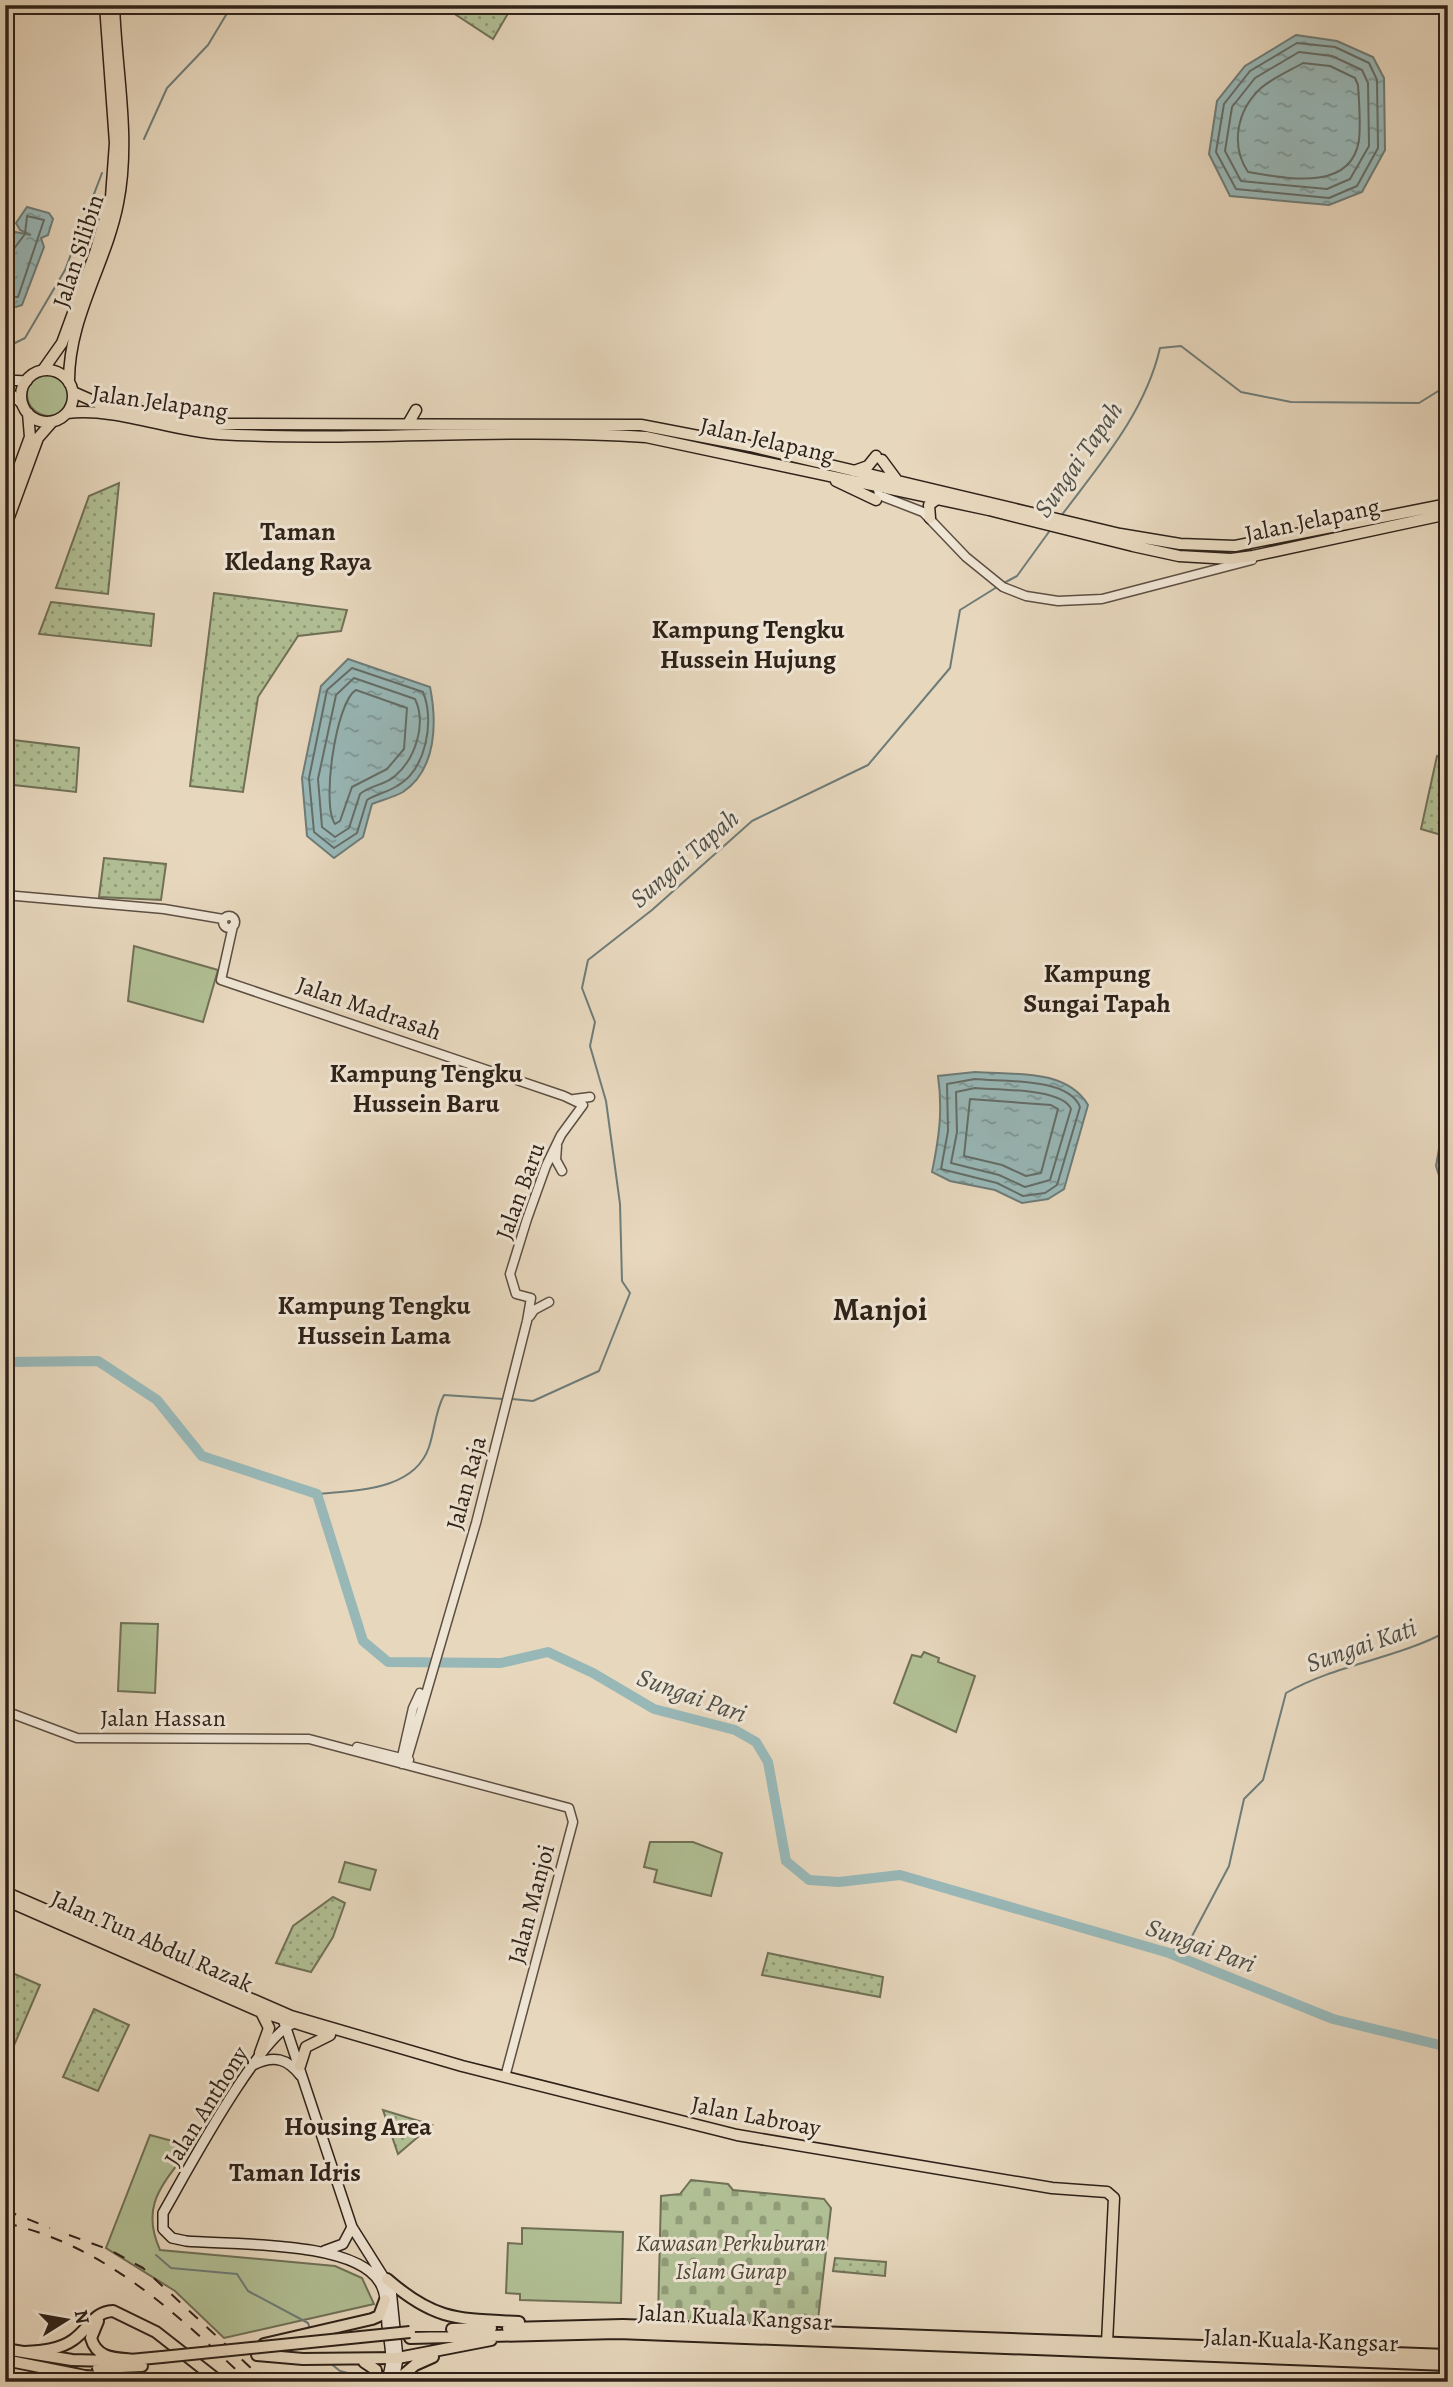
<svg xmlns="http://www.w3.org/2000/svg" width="1453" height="2387" viewBox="0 0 1453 2387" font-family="Alegreya,serif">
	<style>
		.green { fill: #b1bf94; stroke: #707056; stroke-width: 2 }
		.cemetery { fill: url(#cemetery-stones); stroke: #707056; stroke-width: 2 }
		.park { fill: url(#park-dots); stroke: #707056; stroke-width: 2 }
		.water { fill: url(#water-ripples); stroke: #6e7c78; stroke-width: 2 }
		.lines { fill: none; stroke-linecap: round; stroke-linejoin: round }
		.shore { stroke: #646d68; stroke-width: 2 }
		.stream { stroke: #6e7c78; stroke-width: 2 }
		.river { stroke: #98b8b8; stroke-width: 10 }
		.tertiary-casing { stroke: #5d4f42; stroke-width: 11 }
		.secondary-casing { stroke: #2f2219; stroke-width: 12 }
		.primary-casing { stroke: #2f2219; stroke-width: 13 }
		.trunk-casing { stroke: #2f2219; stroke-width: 14 }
		.tertiary { stroke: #efe5d4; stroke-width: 8 }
		.secondary { stroke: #efe5d4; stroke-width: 9 }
		.primary { stroke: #e7d7bd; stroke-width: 10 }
		.trunk { stroke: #e7d7bd; stroke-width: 10 }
		.rail { stroke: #2f2219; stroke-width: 2; stroke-dasharray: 12 12; stroke-linecap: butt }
		.trunk-bridge-casing { stroke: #2f2219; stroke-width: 14; stroke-linecap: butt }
		.trunk-bridge { stroke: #e7d7bd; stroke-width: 10 }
		.labels { text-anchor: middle; stroke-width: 6; stroke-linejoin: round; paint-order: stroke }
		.street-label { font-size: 24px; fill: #2f2219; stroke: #efe5d4 }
		.park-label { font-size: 24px; font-style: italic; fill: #504938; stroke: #efe5d4 }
		.water-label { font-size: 26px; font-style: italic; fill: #4e4f49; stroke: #efe5d4 }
		.neighbourhood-label { font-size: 26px; font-weight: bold; fill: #2f2219; stroke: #efe5d4 }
		.district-label { font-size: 32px; font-weight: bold; fill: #2f2219; stroke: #efe5d4 }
	</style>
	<defs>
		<pattern id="cemetery-stones" width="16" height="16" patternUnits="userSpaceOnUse" patternTransform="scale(1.75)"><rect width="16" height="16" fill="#b1bf94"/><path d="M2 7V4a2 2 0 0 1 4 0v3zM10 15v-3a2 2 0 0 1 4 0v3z" fill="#909b78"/></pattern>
		<pattern id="park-dots" width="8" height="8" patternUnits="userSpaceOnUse" patternTransform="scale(1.75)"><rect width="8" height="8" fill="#b1bf94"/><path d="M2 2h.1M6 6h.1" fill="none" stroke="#909b78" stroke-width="1.8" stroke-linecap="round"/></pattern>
		<pattern id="water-ripples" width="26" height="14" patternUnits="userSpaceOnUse" patternTransform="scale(1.75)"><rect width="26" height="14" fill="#98b8b8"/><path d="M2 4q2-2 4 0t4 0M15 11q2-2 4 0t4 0" fill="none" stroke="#7c9595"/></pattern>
	</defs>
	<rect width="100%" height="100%" fill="#e7d7bd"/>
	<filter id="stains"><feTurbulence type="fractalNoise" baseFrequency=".00286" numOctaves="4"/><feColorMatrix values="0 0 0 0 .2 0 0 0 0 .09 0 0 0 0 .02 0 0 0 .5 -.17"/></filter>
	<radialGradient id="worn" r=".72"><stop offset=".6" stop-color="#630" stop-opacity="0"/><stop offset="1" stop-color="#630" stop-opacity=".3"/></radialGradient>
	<path class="green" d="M27 394a22 22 0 1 1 44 0a22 22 0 1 1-44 0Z
		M134 946 218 970 203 1022 128 1001Z
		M121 1623 158 1624 155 1693 118 1691Z
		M924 1652 939 1658 938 1662 975 1676 956 1732 894 1703 912 1655 921 1657Z
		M650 1842H693L722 1853 711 1896 654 1882 657 1870 644 1867Z
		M345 1862 376 1870 370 1890 339 1882Z
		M150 2135 191 2146C165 2183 139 2203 160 2250L335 2266 362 2278 374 2304 224 2338 175 2291 106 2248Z
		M522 2228 623 2232 621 2303 520 2300V2294L506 2293 508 2243 522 2244Z"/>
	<path class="cemetery" d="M691 2180 728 2184 733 2190 824 2199 831 2208 817 2328 663 2321 658 2318 661 2196 680 2194Z"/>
	<path class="park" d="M441 5H513L493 39Z
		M119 483 108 594 56 588 89 496Z
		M214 593 347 610 341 631 298 636 258 697 243 792 190 786Z
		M51 602 154 614 151 646 39 634Z
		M5 739 79 748 76 792 5 784Z
		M1437 756 1448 759V837L1421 829Z
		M104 858 166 864 161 900 99 897Z
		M333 1897 345 1903 333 1937 311 1972 276 1963 293 1926Z
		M768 1953 883 1977 880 1997 762 1975Z
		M10 1972 40 1985 12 2050 5 2047V1982Z
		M94 2009 129 2025 98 2091 63 2077Z
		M383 2110 432 2125 398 2154Z
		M835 2258 886 2262 885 2276 833 2271Z"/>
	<path class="water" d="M1296 35 1337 41 1373 57 1384 78 1385 150 1362 192 1329 205 1230 196 1209 154 1217 101 1245 66Z
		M27 207 49 213 53 219 48 235 41 238 44 247 22 305 16 307 5 304V254L15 232 31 235 20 230 16 223Z
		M348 659 430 687C437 722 437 769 403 792 394 797 382 800 372 804L363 837 334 858 307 836 302 778 321 686Z
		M975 1072C1013 1075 1066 1068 1088 1105L1064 1189 1048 1199 1022 1203 995 1190 950 1181 932 1172C939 1138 943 1111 938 1076Z
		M1447 1103H1448V1204L1436 1166Z"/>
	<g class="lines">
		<path class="shore" d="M1297 43 1335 47 1369 63 1377 80 1378 148 1357 186 1329 198 1236 189 1216 152 1224 104 1250 71Z
			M1299 52 1332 56 1362 70 1368 83 1369 146 1350 179 1327 189 1241 181 1225 151 1232 107 1255 78Z
			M1303 63 1330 66 1355 78 1358 85C1359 103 1361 122 1359 140 1351 193 1285 178 1248 172 1230 145 1237 110 1261 88 1271 79 1291 70 1303 63Z
			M5 253 13 250 25 234 27 216 44 220 18 297H5
			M352 668 423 692C435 721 426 770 397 786 388 792 376 794 367 800L357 833 334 848 314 832 309 778 327 690Z
			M354 678 415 699C427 724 415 759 395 776 386 785 370 785 360 794L349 828 335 837 322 827 318 779 336 695Z
			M356 690 407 708 404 749 387 769 352 787 340 821 335 824C321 805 336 701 356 690Z
			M975 1079C1003 1082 1068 1077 1080 1107L1057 1185 1045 1193 1023 1196 997 1183 941 1169 948 1131 947 1084Z
			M975 1088C996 1090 1063 1088 1071 1109L1050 1180 1025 1187 999 1175 951 1163 957 1132 956 1092Z
			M970 1099 1051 1105 1058 1109 1041 1173 1026 1176 1002 1165 964 1156Z"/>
		<path class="stream" d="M144 139 167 88 208 45 232 5
			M5 348 25 338 65 270 102 173
			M1061 516C1100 464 1145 413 1160 348L1181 346 1241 392 1291 402 1419 403 1448 385
			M1002 584 1017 576 1051 529
			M512 1399 533 1401 599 1371 630 1293 622 1281 620 1204 606 1101 590 1046 595 1022 582 988 588 960 652 910 752 821 868 765 950 668 960 610 997 587
			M317 1494C356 1490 414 1491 429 1447 435 1429 435 1412 444 1395L503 1399
			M1169 1953 1191 1938 1229 1866 1244 1799 1263 1780 1286 1693C1337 1664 1396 1659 1448 1631
			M156 2255 171 2268 237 2274 248 2291 308 2323 310 2329
			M330 2363 340 2371 367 2378
			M414 2378 458 2382"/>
		<path class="river" d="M5 1362 98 1361 157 1400 202 1456 317 1494 363 1641 388 1662 501 1663 548 1652 593 1673 654 1709 735 1730 756 1742 768 1762 786 1861 809 1880 839 1882 900 1875 1169 1953 1333 2019 1448 2047"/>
		<defs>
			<path id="tertiary" d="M877 483 879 495 923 512 966 557 1003 587 1026 596 1058 601 1102 599 1252 560
				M5 895 164 909 223 919
				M223 922a6 6 0 1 1 12 0a6 6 0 1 1-12 0Z
				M233 926 221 980 564 1096 583 1105 561 1135 546 1166 527 1219 510 1274 516 1294 531 1298 527 1321 476 1523 407 1759 402 1764
				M574 1099 590 1097
				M557 1146 556 1160 562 1171
				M530 1316 534 1310 549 1302
				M5 1711 77 1738 309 1739 569 1808 573 1822 505 2077
				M357 1747 409 1760
				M401 1761 413 1708 420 1693"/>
			<path id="secondary" d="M5 380 27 381
				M5 388 23 405
				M284 2022 352 2227 391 2289 398 2358 394 2382
				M297 2022C262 2029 184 2177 163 2213V2229L172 2238 186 2241C232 2245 356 2240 380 2283 387 2295 386 2311 387 2325 389 2343 396 2366 384 2382
				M253 2065C274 2055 287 2058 301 2076
				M324 2251 343 2244 352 2227"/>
			<path id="primary" d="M43 370 62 343 95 253 111 197 115 143 105 5
				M21 396a26 26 0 1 1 52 0a26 26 0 1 1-52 0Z
				M69 383C68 318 106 265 118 203 131 138 116 70 114 5
				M73 392 98 403 204 424 641 425 750 446 1120 534 1180 544 1235 546 1448 504
				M67 413C117 407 169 431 219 434 361 442 504 427 646 437L989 510 1133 546 1179 556 1231 559 1253 556 1448 514
				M408 424 416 410
				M882 460 896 479
				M854 471 868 466 876 456
				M836 481 876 500
				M5 505 30 437 28 413
				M930 518 929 505 937 499
				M5 528 38 438 52 422
				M5 1892 291 2016 462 2066 737 2135 1052 2188 1107 2192 1114 2198 1107 2343
				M5 1900 261 2012 330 2034
				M260 2053 269 2028 261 2012
				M300 2066 306 2047 330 2035"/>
			<path id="trunk" d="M387 2279C435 2321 458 2319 519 2322
				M98 2321 91 2338C97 2360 117 2358 136 2360
				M508 2328 623 2325 1448 2355
				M452 2329 491 2328
				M410 2338 618 2333 1448 2365
				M264 2344 372 2319 379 2316 385 2300
				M5 2349 72 2360 110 2361
				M24 2352C41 2351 59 2350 73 2340 89 2329 93 2312 113 2311L156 2332 220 2382
				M257 2355 303 2359 398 2358 491 2340
				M5 2360 85 2376 182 2382
				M130 2360 162 2357
				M364 2362 376 2370 377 2382
				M98 2368 142 2366
				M395 2382 415 2365 433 2357"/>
		</defs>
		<use href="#tertiary" class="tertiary-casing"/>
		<use href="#secondary" class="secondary-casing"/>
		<use href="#primary" class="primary-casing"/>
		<use href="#trunk" class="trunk-casing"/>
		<use href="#tertiary" class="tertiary"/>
		<use href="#secondary" class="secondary"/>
		<use href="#primary" class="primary"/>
		<use href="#trunk" class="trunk"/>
		<path class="rail" d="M5 2210 50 2228
			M5 2223C105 2245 177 2314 249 2382
			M69 2235 110 2250 143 2268 266 2382"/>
		<defs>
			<path id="trunk-bridge" d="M162 2357 410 2332"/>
		</defs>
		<use href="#trunk-bridge" class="trunk-bridge-casing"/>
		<use href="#trunk-bridge" class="trunk-bridge"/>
	</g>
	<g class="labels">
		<g class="street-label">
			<text transform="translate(78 251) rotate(-72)" y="8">Jalan Silibin</text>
			<text transform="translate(160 402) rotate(8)" y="8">Jalan Jelapang</text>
			<text transform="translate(767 440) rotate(13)" y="8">Jalan Jelapang</text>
			<text transform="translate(1312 520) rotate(-12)" y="8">Jalan Jelapang</text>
			<text transform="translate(369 1008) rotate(19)" y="8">Jalan Madrasah</text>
			<text transform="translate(520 1191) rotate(-70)" y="8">Jalan Baru</text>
			<text transform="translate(466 1483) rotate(-75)" y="8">Jalan Raja</text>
			<text x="163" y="1726">Jalan Hassan</text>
			<text transform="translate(531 1904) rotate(-75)" y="8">Jalan Manjoi</text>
			<text transform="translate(152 1941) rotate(24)" y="8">Jalan Tun Abdul Razak</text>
			<text transform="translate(206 2106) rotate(-58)" y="8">Jalan Anthony</text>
			<text transform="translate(756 2116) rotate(11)" y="8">Jalan Labroay</text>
			<text transform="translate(735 2317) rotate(3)" y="8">Jalan Kuala Kangsar</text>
			<text transform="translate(1301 2340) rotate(2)" y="8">Jalan Kuala Kangsar</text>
		</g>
		<g class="park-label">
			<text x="731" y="2251">Kawasan Perkuburan<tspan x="731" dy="28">Islam Gurap</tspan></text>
		</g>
		<g class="water-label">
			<text transform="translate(1078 459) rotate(-55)" y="9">Sungai Tapah</text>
			<text transform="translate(684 858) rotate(-41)" y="9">Sungai Tapah</text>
			<text transform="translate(1361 1645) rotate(-19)" y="9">Sungai Kati</text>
			<text transform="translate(692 1695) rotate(20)" y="9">Sungai Pari</text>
			<text transform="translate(1201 1945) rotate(20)" y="9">Sungai Pari</text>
		</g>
		<g class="neighbourhood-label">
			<text x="298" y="540">Taman<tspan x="298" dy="30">Kledang Raya</tspan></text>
			<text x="748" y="638">Kampung Tengku<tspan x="748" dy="30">Hussein Hujung</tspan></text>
			<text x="1097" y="982">Kampung<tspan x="1097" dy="30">Sungai Tapah</tspan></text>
			<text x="426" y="1082">Kampung Tengku<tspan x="426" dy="30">Hussein Baru</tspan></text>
			<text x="374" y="1314">Kampung Tengku<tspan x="374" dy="30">Hussein Lama</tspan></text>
			<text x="358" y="2135">Housing Area</text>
			<text x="295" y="2181">Taman Idris</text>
		</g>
		<g class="district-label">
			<text x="880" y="1320">Manjoi</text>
		</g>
	</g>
	<rect width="1453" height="2387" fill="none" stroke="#e7d7bd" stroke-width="28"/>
	<rect x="7" y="7" width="1439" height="2373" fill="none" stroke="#2f2219" stroke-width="3.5"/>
	<rect x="14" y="14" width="1425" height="2359" fill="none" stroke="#2f2219" stroke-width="2"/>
	<g transform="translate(66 2320) rotate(79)" stroke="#efe5d4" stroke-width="5" paint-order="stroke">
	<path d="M0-5L12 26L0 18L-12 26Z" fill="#2f2219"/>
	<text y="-10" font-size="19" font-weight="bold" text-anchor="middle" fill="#2f2219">N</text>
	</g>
	<rect width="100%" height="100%" filter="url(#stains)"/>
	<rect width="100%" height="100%" fill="url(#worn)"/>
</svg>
